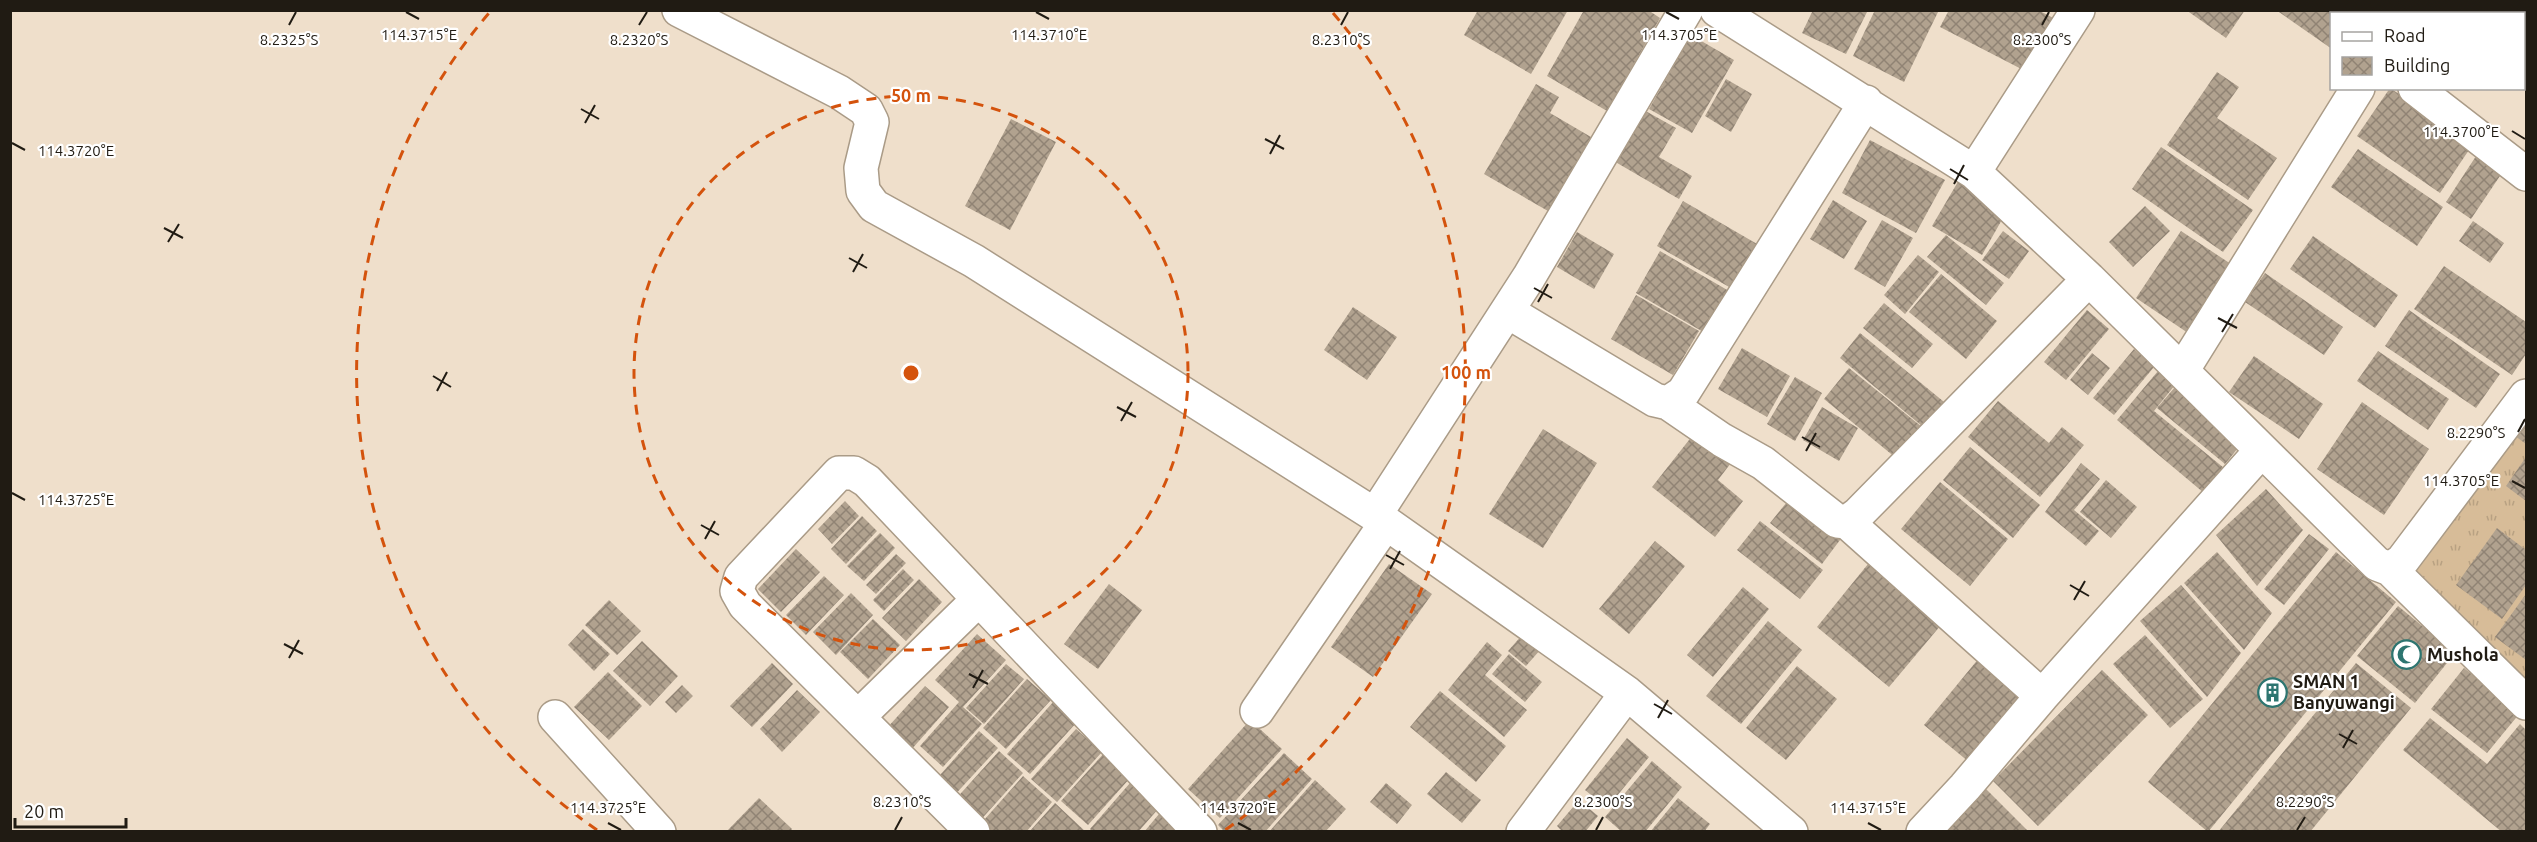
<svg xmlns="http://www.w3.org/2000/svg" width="2537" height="842" viewBox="0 0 2537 842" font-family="Ubuntu,sans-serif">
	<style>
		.grass { fill: url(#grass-tufts) }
		.building { fill: url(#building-cross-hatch) }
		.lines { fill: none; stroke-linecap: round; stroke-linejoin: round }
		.minor-casing { stroke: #aa9b87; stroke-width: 36 }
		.minor { stroke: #fff; stroke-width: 33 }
		.ticks { fill: none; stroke: #201b13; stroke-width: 2 }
		.ring { fill: none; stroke: #d4530d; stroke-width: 3; stroke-dasharray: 10 8 }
		.labels { text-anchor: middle; stroke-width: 4.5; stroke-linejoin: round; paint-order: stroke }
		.poi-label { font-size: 18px; font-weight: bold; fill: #201b13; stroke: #fff; text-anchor: start }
		.ticks-label { font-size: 15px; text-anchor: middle; fill: #201b13; stroke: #fff; stroke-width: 4.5; stroke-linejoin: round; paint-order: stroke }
		.centre { fill: #d4530d; stroke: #fff; stroke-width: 3 }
		.ring-label { font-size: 18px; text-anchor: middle; font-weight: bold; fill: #d4530d; stroke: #fff; stroke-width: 4.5; stroke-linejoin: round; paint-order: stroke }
	</style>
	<defs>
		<pattern id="grass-tufts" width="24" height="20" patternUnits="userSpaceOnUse" patternTransform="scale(1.5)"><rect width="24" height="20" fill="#d7bc98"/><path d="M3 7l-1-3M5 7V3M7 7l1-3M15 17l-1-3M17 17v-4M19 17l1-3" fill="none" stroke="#b8a182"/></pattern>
		<pattern id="building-cross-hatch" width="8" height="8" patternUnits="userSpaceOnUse" patternTransform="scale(1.5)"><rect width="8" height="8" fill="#b1a28f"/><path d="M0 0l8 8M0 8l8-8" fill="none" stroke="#908374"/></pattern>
	</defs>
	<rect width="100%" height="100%" fill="#efdfcb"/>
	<path class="grass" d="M2526 401V689L2402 561Z"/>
	<path class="building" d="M1478 10H1568L1531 74 1464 35Z
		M1584 10H1648L1660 18 1607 111 1547 76Z
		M1813 10H1868L1846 54 1802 33Z
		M1875 10H1939L1904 82 1853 56Z
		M1949 10H2038L2059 21 2031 74 1940 27Z
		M2186 10H2245L2226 38Z
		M2276 10H2365L2369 14H2332V49Z
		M2505 10H2526V26L2524 24V14H2509Z
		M1691 35 1734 60 1692 133 1649 109Z
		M2217 72 2239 87 2217 118 2277 158 2248 200 2167 145Z
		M1726 79 1752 94 1731 132 1705 116Z
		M1536 84 1559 97 1550 113 1591 137 1548 211 1484 174Z
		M2390 88 2473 144 2440 193 2357 136Z
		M1642 109 1676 128 1659 157 1692 176 1679 199 1612 160Z
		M1011 119 1056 142 1010 230 965 206Z
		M1870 140 1945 180 1916 233 1842 193Z
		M2161 147 2253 210 2223 252 2132 189Z
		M2358 149 2443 207 2417 246 2331 187Z
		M2480 150 2506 167 2471 219 2446 202Z
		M1959 180 2008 209 1982 255 1932 226Z
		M1833 200 1867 221 1844 259 1810 239Z
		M1683 201 1764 248 1738 292 1657 246Z
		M2145 206 2170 231 2133 267 2109 242Z
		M1882 220 1913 238 1885 287 1854 269Z
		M2473 221 2504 243 2490 263 2459 241Z
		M2003 231 2029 251 2009 279 1982 260Z
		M2181 231 2234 266 2188 333 2136 298Z
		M1577 232 1614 254 1594 289 1557 267Z
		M1946 235 2004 283 1986 305 1927 257Z
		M2313 236 2398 295 2375 328 2290 269Z
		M1660 251 1729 291 1705 333 1636 293Z
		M1918 255 1939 272 1905 314 1884 295Z
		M2444 266 2526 322V354L2512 375 2414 309Z
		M2265 273 2343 327 2324 355 2245 302Z
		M1941 274 1997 321 1966 359 1909 312Z
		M1636 295 1699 331 1673 375 1611 339Z
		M1884 303 1933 344 1912 368 1863 328Z
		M1353 307 1397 337 1367 380 1324 350Z
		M2087 310 2109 329 2066 380 2044 362Z
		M2409 310 2500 374 2476 408 2385 346Z
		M1860 333 1949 406 1928 431 1840 358Z
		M1742 348 1790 376 1767 417 1718 389Z
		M2134 349 2154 367 2114 415 2093 398Z
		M2378 351 2449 399 2428 430 2357 381Z
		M2092 353 2110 368 2088 395 2070 380Z
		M2254 356 2323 404 2299 439 2229 392Z
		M1849 368 1922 427 1896 458 1824 399Z
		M2158 371 2175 385 2154 411 2224 468 2204 493 2117 420Z
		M1795 377 1822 393 1795 441 1767 424Z
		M2175 387 2242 443 2225 464 2157 408Z
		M1998 401 2049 443 2062 427 2084 445 2040 497 1968 437Z
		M2362 402 2429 449 2384 515 2317 469Z
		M1822 407 1858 428 1839 461 1803 440Z
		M2526 419V444L2515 436Z
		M1700 426 1737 455 1718 480 1743 501 1715 537 1652 487Z
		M1543 429 1597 463 1543 548 1489 514Z
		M1970 447 2040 505 2013 538 1943 480Z
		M2526 457V501L2506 486Z
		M2081 463 2100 479 2074 510 2099 531 2086 546 2045 512Z
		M2106 480 2137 507 2111 538 2080 512Z
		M1940 482 2008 539 1970 586 1901 529Z
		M2266 489 2303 530 2257 586 2216 535Z
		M1795 492 1846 532 1822 564 1770 523Z
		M845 501 859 516 832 544 818 529Z
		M862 516 877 531 846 564 831 549Z
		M1760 521 1823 570 1800 599 1737 550Z
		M2497 528 2526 550V585L2502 619 2456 585Z
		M880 533 895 548 864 581 847 566Z
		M2309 534 2329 549 2284 605 2264 589Z
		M1655 541 1685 566 1629 634 1599 609Z
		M796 549 820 572 781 612 758 589Z
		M2217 552 2272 613 2244 650 2184 583Z
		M2336 552 2396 602 2208 832 2148 782Z
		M896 554 906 563 876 594 866 585Z
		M1389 564 1432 594 1373 677 1331 647Z
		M1868 564 1941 625 1889 687 1817 627Z
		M903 569 914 580 884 611 873 600Z
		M824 576 844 595 806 635 786 615Z
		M919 579 942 602 906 641 882 618Z
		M1109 584 1142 610 1098 669 1064 644Z
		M2181 585 2241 653 2207 697 2140 621Z
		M1743 587 1769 609 1713 677 1687 655Z
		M851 593 873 615 836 655 813 632Z
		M2526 594V660L2495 637Z
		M609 600 641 631 617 655 585 625Z
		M2398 606 2455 653 2415 703 2357 656Z
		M873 619 900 645 868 679 840 652Z
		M1768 621 1802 650 1741 724 1706 696Z
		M583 629 610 654 594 671 568 645Z
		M977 634 1006 660 963 707 982 724 943 767 920 746 959 702 935 680Z
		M1523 634 1541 649 1526 666 1508 651Z
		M2145 635 2203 699 2170 728 2113 664Z
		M642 641 678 676 650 706 613 671Z
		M1487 642 1502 655 1485 675 1527 710 1504 737 1448 690Z
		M1984 652 2029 690 1969 762 1924 725Z
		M1509 654 1542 682 1525 702 1492 674Z
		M772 663 793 684 752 727 730 706Z
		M2356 663 2411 708 2310 832H2218Z
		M1006 664 1024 679 984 724 966 708Z
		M1797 666 1837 699 1786 760 1746 728Z
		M2464 668 2520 713 2487 753 2431 709Z
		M2102 670 2148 715 2038 826 1993 781Z
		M608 672 642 706 609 740 574 707Z
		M1027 679 1051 700 1006 749 983 728Z
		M682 685 693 696 676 713 665 702Z
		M925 686 949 707 911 750 887 728Z
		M797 690 820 712 782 752 760 729Z
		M1440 691 1506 746 1476 782 1410 727Z
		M1054 701 1077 722 1030 774 1007 754Z
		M2430 718 2487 764 2520 724 2526 730V832H2502L2403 750Z
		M1250 720 1282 749 1220 818 1188 789Z
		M1076 729 1102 752 1057 802 1031 779Z
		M979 731 998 748 951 799 933 783Z
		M1627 738 1649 757 1607 808 1585 790Z
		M999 751 1023 773 977 824 953 802Z
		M1105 752 1131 777 1088 825 1061 801Z
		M1284 753 1312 779 1265 832H1225L1218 825Z
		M1652 761 1682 787 1645 832H1622L1605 817Z
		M1446 772 1481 800 1462 823 1427 794Z
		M1023 776 1052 802 1026 832H979L976 829Z
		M1315 780 1346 809 1325 832H1269Z
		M1130 783 1159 808 1138 832H1093L1090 829Z
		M1386 783 1412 805 1397 824 1370 802Z
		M1984 787 2029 832H1944Z
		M759 798 792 829 790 832H726Z
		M1678 798 1710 824 1704 832H1650Z
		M1579 800 1598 816 1585 832H1563L1557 826Z
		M1055 803 1086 832H1029Z
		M1159 814 1175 829 1173 832H1144Z"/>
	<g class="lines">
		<defs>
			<path id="minor" d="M679 10 839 92 866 110 872 122 861 168 863 191 874 206 974 261 1375 515 1627 693 1791 832
				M1717 10 1974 172 2089 279 2377 564 2390 569 2402 561 2526 396
				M2394 10 2398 14
				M2415 88 2526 174
				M1974 172 2078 10
				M1507 311 1655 400 1668 403 1683 393 1866 102
				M2182 371 2358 88
				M1668 403 1722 440 1763 463 1837 521 1847 522 1858 514 2089 279
				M1375 515 1529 277 1686 10
				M1847 522 2042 696
				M2390 569 2526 703
				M1257 711 1386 523
				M555 717 659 832
				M858 717 979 599
				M973 832 745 605 737 591 741 577 839 473H854L867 481 1200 832
				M1523 832 1627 693
				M1923 832 1965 787 2042 696 2261 451"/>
		</defs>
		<use href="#minor" class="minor-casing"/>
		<use href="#minor" class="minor"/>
	</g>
	<path class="ticks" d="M406 12 419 19M1036 12 1049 19M1666 12 1679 19M289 25 296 12M639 25 647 12M1341 25 1348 12M2042 25 2049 12M581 109 599 119M585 123 595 105M2512 131 2525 139M1265 139 1284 149M12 143 25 150M1270 154 1280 135M1950 169 1968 180M1954 184 1964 165M164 228 183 238M168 242 179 224M849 258 867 268M853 272 863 254M1534 288 1552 298M1538 302 1548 284M2218 318 2237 328M2222 332 2233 314M433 376 451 387M437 391 447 372M1117 407 1136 417M1121 421 1132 402M2518 432 2525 419M1802 437 1820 447M1806 451 1816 433M2512 481 2525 488M12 493 25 500M701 525 719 535M705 539 715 521M1386 555 1404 565M1390 569 1400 551M2070 585 2089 596M2074 600 2085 581M284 644 303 654M289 658 299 640M969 674 988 684M973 688 983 670M1654 704 1672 714M1658 718 1668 700M2339 734 2357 744M2343 748 2353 730M608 823 621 830M1238 823 1251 830M1868 823 1881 830M895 830 902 817M1596 830 1603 817M2297 830 2305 817"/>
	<g class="ring">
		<circle cx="911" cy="373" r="277"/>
		<path d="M597 830A555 555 0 0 1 489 13M1333 13A555 555 0 0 1 1225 830"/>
	</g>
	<defs>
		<symbol id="mosque-ring" viewBox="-11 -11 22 22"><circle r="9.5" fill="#fff" stroke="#2d7570" stroke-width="1.5"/><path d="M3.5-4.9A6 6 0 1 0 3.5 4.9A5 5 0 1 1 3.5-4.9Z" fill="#2d7570"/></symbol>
		<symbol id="building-ring" viewBox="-11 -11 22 22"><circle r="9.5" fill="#fff" stroke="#2d7570" stroke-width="1.5"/><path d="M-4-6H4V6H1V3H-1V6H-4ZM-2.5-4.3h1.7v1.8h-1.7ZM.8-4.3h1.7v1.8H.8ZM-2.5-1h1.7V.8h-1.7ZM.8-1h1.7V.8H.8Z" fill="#2d7570"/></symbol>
	</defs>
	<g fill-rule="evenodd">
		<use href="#mosque-ring" x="2390" y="638" width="33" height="33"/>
		<use href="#building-ring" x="2256" y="676" width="33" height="33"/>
	</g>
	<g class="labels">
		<g class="poi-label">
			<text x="2427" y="661">Mushola</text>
			<text x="2293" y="688">SMAN 1<tspan x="2293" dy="21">Banyuwangi</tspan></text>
		</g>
	</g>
	<g class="ticks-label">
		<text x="419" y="40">114.3715°E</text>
		<text x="1049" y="40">114.3710°E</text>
		<text x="1679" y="40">114.3705°E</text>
		<text x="289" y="45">8.2325°S</text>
		<text x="639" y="45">8.2320°S</text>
		<text x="1341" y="45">8.2310°S</text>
		<text x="2042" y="45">8.2300°S</text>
		<text x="2461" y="137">114.3700°E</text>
		<text x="76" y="156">114.3720°E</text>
		<text x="2476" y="438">8.2290°S</text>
		<text x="2461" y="486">114.3705°E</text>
		<text x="76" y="505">114.3725°E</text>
		<text x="902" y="807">8.2310°S</text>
		<text x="1603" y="807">8.2300°S</text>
		<text x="2305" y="807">8.2290°S</text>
		<text x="608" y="813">114.3725°E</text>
		<text x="1238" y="813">114.3720°E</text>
		<text x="1868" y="813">114.3715°E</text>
	</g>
	<circle cx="911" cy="373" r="9" class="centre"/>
	<g class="ring-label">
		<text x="911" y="102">50 m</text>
		<text x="1466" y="379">100 m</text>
	</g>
	<rect width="2537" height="842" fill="none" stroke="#201b13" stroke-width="24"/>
	<rect x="2330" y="12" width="195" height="78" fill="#ffffff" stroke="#a6a4a1" stroke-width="1.5"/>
	<rect x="2342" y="32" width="30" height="9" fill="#ffffff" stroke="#a6a4a1" stroke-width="1.5"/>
	<text x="2384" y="42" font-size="18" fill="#201b13">Road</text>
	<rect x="2342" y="57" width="30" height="18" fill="url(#building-cross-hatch)" stroke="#a6a4a1" stroke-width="1.5"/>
	<text x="2384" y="72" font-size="18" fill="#201b13">Building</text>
	<path d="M15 818v9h111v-9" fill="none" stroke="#201b13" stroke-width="3"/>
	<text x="24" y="818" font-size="18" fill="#201b13" stroke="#ffffff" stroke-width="4.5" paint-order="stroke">20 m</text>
</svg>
